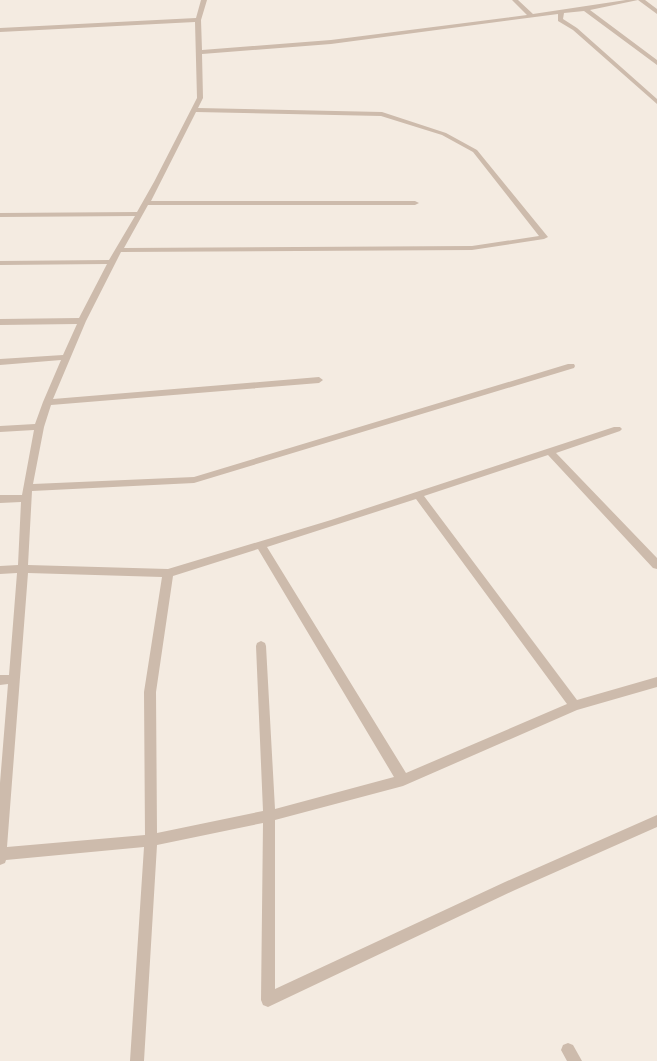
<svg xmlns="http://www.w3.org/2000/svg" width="657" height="1061" viewBox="0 0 657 1061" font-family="Figtree,sans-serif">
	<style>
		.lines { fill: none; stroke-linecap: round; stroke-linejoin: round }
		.minor { fill: #cdbbac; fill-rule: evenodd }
	</style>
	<rect width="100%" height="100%" fill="#f4ebe1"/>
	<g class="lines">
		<path class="minor" d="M201 0H207L201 20 202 50 331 40 527 15 512 0H518L533 14 626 0H638L590 10 657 60V65L584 11 564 13 563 19 577 28 657 99V104L573 30 558 21V14L331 44 202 54 203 98 198 108 382 112 446 133 477 150 548 237 544 239 472 250 121 252 86 321 53 399 319 377 323 380 319 383 51 405 44 427 33 484 194 477 568 364H574L575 366 574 368 194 483 32 491 28 565 168 569 331 520 614 427H620L622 429 620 431 556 453 657 558V569L653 568 548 455 424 496 577 700 657 677V687L577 710 403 786 275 820V989L505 882 657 815V827L515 890 268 1007 263 1005 261 1000 263 823 157 845 144 1061H130L144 847 6 860 5 863 0 865V783L8 684 0 685V675H9L17 573 0 574V566L18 565 21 502 0 503V495H22L34 430 0 432V426L35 424 43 402 61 360 0 365V359L63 355 77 324 0 325V319L79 318 107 264 0 265V261L109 260 135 216 0 217V213L137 212 154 182 197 98 195 22 0 32V28L196 18ZM196 112 381 116 442 135 473 152 539 236 472 246 124 248 148 205H415L419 203 415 201H151ZM416 499 567 704 406 773 267 547ZM258 549 394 777 275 809 266 646 265 643 261 641 257 643 256 646 263 811 157 833 156 692 173 576ZM28 573 162 577 144 692 145 835 7 847Z
			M638 0H645L657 9V14Z
			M568 1043 573 1045 582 1061H567L561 1050 563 1045Z"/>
	</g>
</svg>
